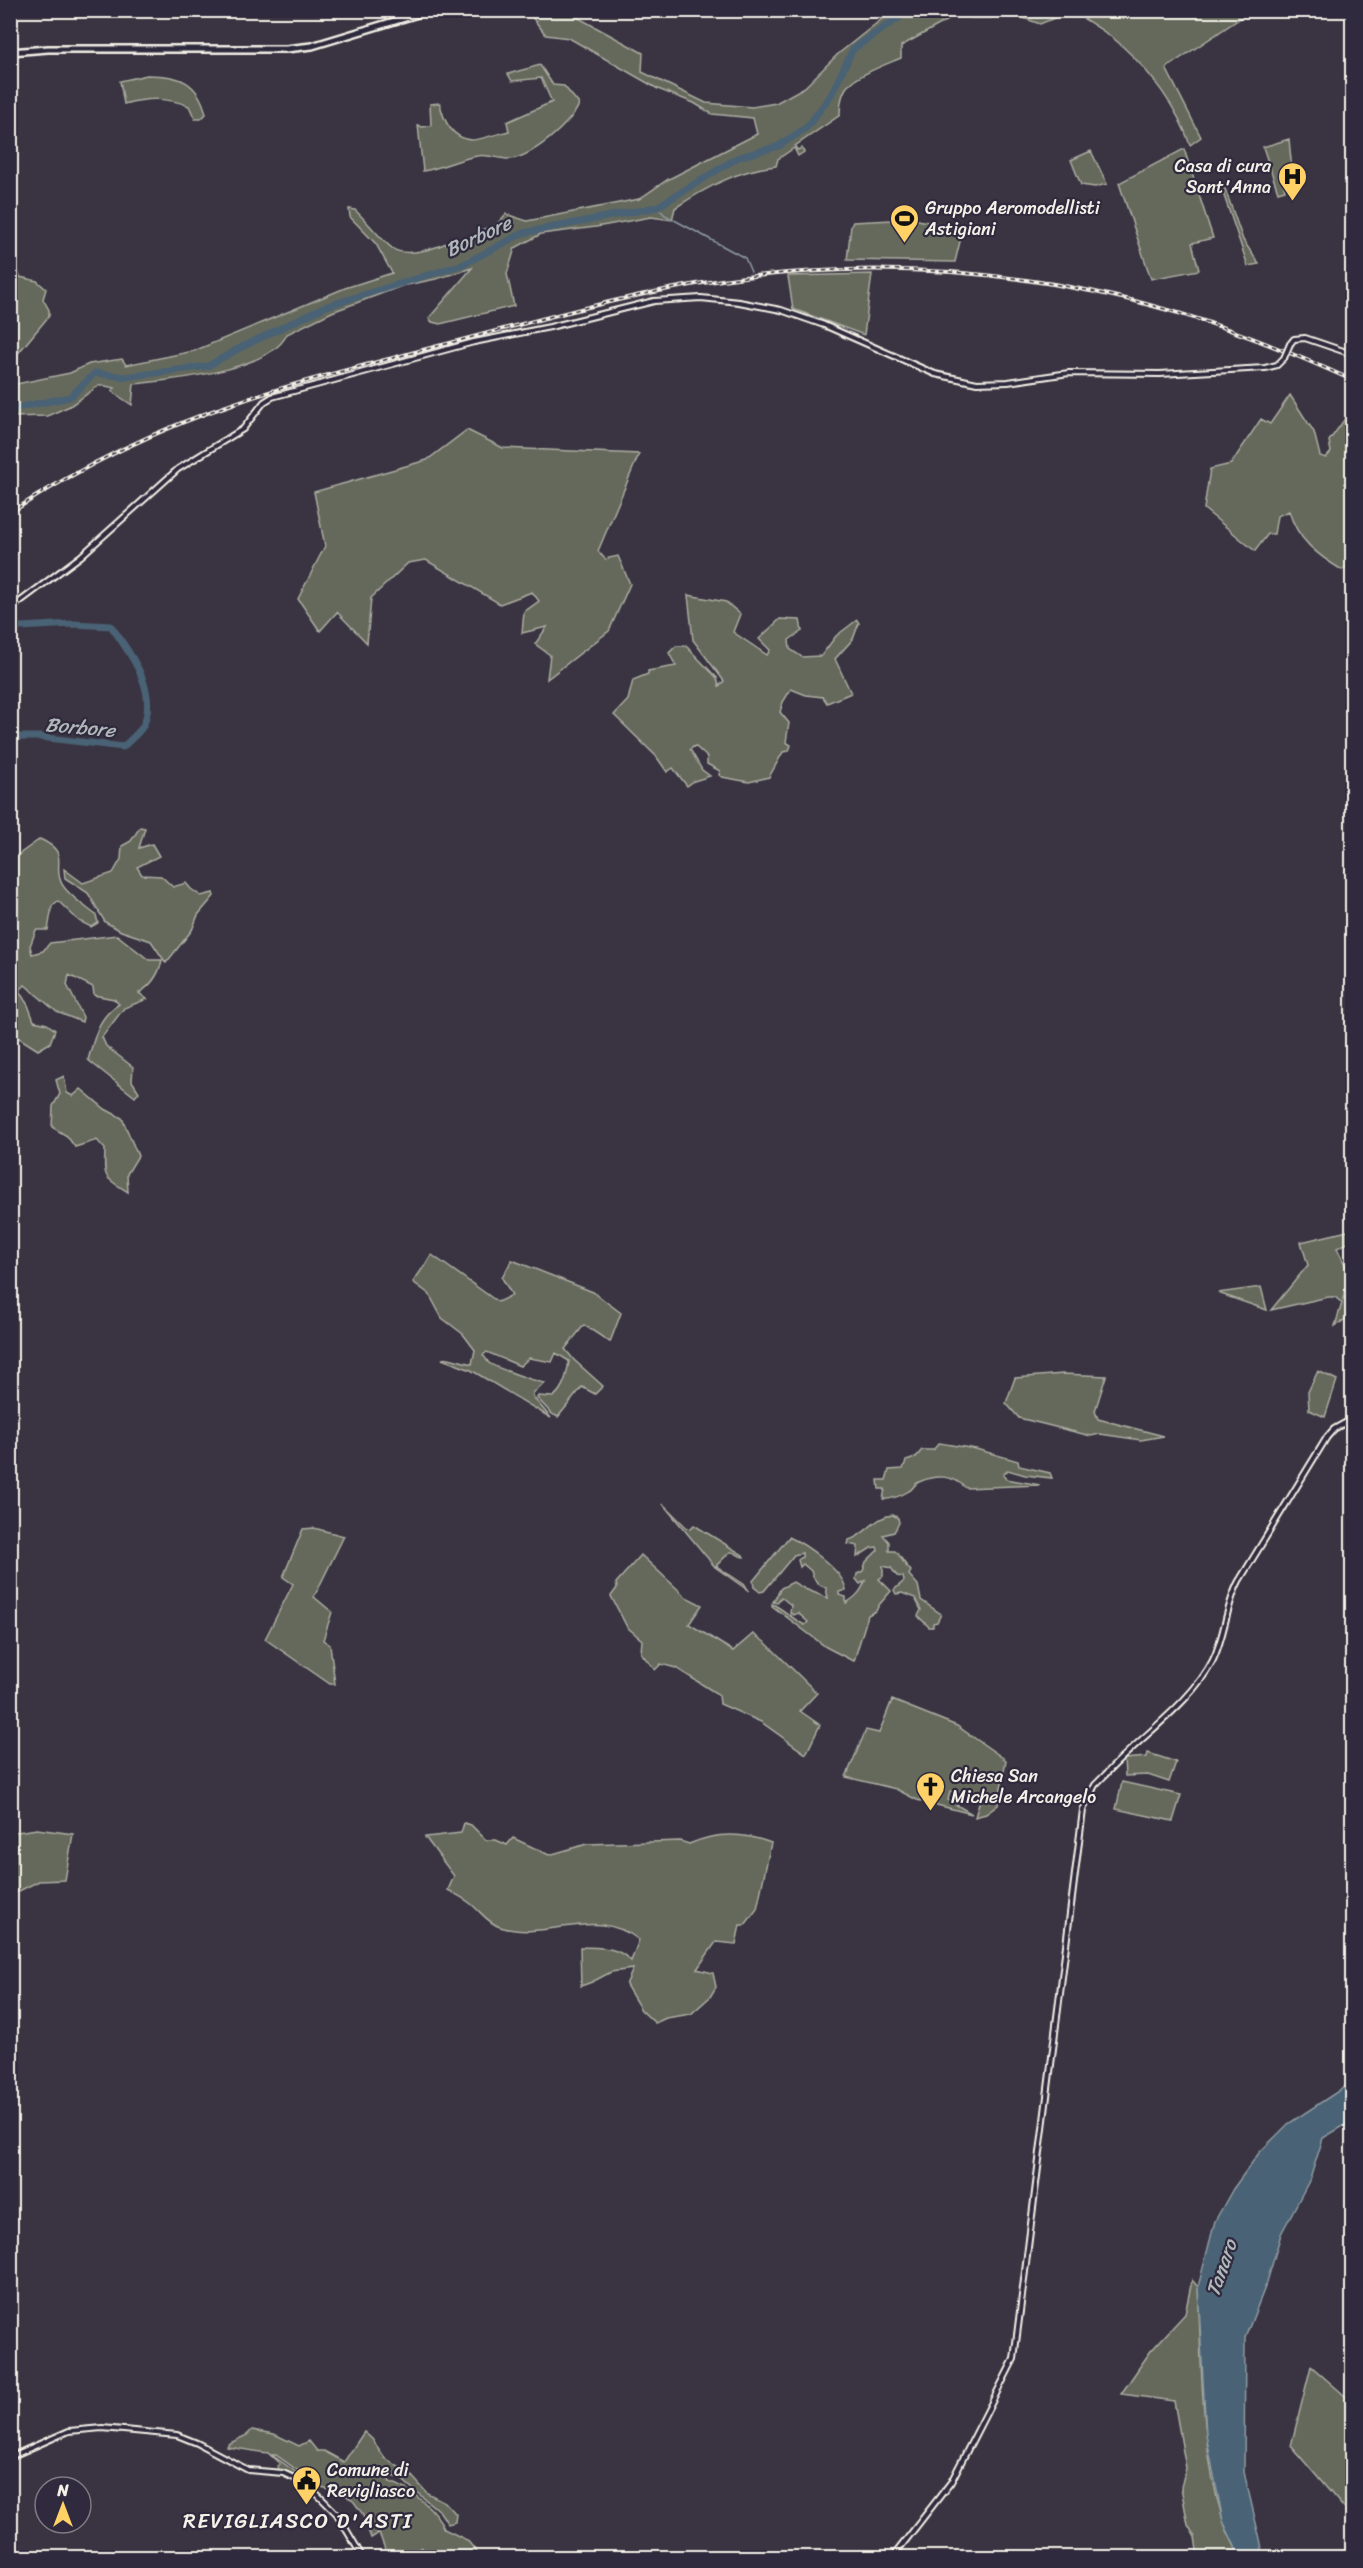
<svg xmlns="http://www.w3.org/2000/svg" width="1363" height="2568" viewBox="0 0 1363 2568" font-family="Sriracha,sans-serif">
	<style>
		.green { fill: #65695c; stroke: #acada2; stroke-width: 1.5 }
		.water { fill: #4a6274; stroke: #8e9ba2; stroke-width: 1.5 }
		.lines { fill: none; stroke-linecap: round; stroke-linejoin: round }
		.stream { stroke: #8e9ba2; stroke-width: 1.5 }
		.river { stroke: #4a6274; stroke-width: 7 }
		.minor-casing { stroke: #f4f1e8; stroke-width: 8 }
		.major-casing { stroke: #f4f1e8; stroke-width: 10 }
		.minor { stroke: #2f2a3d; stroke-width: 4 }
		.major { stroke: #2f2a3d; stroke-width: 5 }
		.rail-casing { stroke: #f4f1e8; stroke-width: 4 }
		.rail { stroke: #2f2a3d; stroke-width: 1.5; stroke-dasharray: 4.5; stroke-linecap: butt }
		.minor-bridge-casing { stroke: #f4f1e8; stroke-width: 8; stroke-linecap: butt }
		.minor-bridge { stroke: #2f2a3d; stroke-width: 4 }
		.labels { text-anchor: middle; stroke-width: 4.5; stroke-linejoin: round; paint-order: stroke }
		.poi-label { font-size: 18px; fill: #f4f1e8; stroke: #2f2a3d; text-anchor: start }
		.water-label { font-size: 20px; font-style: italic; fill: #b0b8ba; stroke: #2f2a3d }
		.quarter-label { font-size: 21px; letter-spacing: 1.5px; fill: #f4f1e8; stroke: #2f2a3d }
	</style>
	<rect width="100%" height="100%" fill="#3a3442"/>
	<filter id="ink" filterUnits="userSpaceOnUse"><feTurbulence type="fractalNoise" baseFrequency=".0167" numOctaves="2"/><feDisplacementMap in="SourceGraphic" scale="12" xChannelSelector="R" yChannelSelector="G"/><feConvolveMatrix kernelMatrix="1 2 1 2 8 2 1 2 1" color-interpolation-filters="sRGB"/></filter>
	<g filter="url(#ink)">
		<path class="green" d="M522 11H566L643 53 642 72 706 103 752 107 776 103 805 87 838 54 892 11H1251L1166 68 1201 137 1190 145C1178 108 1149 70 1120 44 1108 33 1092 24 1078 15L1071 11 1040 24 1012 14 997 12 991 18H970L968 12 947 13 948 20 901 46V58C887 64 856 75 846 88 841 96 840 106 840 115L795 146 797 150 802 148 804 152 798 156 794 148 778 159 776 166C738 170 707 187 675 208L672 220 651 217 596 227 541 234 515 248 507 274 514 306 440 324 432 322 429 318 472 268 436 279 402 286 332 312 287 334C271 371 171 380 134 384L132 405 114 393 112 391 115 388 100 385 70 406 47 416 11 417V385L70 373 89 364 122 359 126 365 194 351 345 288 392 273 376 244 350 217 349 209 355 210C366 220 382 241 392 248 406 259 439 247 453 240L468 245 479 231 496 225 506 214 527 221 639 199 667 180 757 134 753 118 712 114 694 103 658 89 569 38 546 35 528 12Z
			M540 65 553 85 564 86 579 104C573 123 529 159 509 159 498 159 488 154 477 156 459 159 442 168 423 171L418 125 422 127 431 126 430 104 440 103C443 120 452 139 472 140 479 140 500 133 509 131L507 122 552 102 541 78 512 81 508 74Z
			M147 75C179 75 198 81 206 114L201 119H195L189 106C167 97 147 98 124 104L120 81Z
			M1289 139 1292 171 1282 173 1285 190 1278 192 1263 147Z
			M1184 149 1213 238 1192 243 1199 270 1151 279 1119 183Z
			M1091 151 1107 184 1095 187 1081 185 1071 160Z
			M1223 183 1243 240 1259 264 1248 266 1220 184Z
			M913 219 963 229 955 262 847 260 851 226 853 222Z
			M11 257 17 258V268L20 277 37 281 46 289 43 299 49 310V316L15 357 11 367Z
			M872 274 864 335 793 309 788 276Z
			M1290 395 1314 432 1320 456 1326 458 1331 452 1329 441 1352 409V562L1342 570C1317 555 1297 539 1289 511L1277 516 1274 534H1268L1255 551 1204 509 1210 469 1231 464 1261 419 1270 424Z
			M467 430 503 448 639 454 598 551 605 559 618 556 630 584 609 631 547 679 550 655 535 644 547 627 522 633 524 612 539 601 532 592 500 604 426 560 408 563 371 598 367 643 337 612 320 631 298 599 325 546 314 492 427 460Z
			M688 595 726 602 740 614 733 632 767 655 770 650 759 639 780 619 800 620 802 631 789 640 790 649 802 657 821 656 836 636 857 620 859 623 853 639 835 659 851 693 827 703 823 697 806 695 791 689 783 702 780 712 789 723 786 742 791 745 789 751 783 752 769 777 749 782 722 777 719 775 720 771 707 764V757L695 746 690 749 702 770 710 776 694 781 687 786 673 768 667 772 656 756 614 715 628 700 633 680 648 674V671L676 666 669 653 676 646H686L717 678 719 686 724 681 693 640Z
			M140 827 145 828 139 848 152 844 159 856 137 867 142 875 161 876 173 887 186 883 191 889 201 896 213 893 214 896 198 915 192 930 166 963 151 941 121 931 105 922 88 893 65 878 64 869 83 883 113 873 121 859 122 846 131 841Z
			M40 839C70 853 53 862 61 882 65 893 87 908 96 915L98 923 91 927 79 921 58 901 52 906 48 930H36L30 946 32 954 43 951 50 943 117 935 149 960H162C159 975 152 985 139 993L147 999 124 1008 102 1037 106 1046 133 1067 132 1081 139 1092 135 1097 88 1060C95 1036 98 1017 119 1004L114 999 94 995 93 987 69 975 67 985 83 1017 82 1022 57 1012 25 985 19 991 28 1005 34 1021 47 1024 55 1030 50 1043 38 1050 13 1034 11 1037V860Z
			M64 1076 67 1093 73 1096 81 1089 105 1109 122 1118 138 1156 127 1174 128 1192C103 1176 104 1179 105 1149L97 1140 75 1147 67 1136 52 1127 53 1106 60 1094 56 1080Z
			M1352 1230V1241L1337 1248 1349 1273 1343 1299 1352 1294V1315L1335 1326 1342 1303 1335 1297H1328L1271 1310 1308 1265 1301 1242Z
			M432 1255 498 1302 512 1295 502 1278 512 1260 593 1292 621 1313 610 1342 584 1325 565 1349 574 1360 603 1386 595 1394 582 1387 558 1417 552 1414 537 1398 538 1396 553 1397C564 1389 567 1374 569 1361L556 1353 552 1362 529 1358 520 1366 487 1352 483 1355C484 1356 488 1362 489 1363 494 1367 540 1383 545 1383L533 1393V1397L551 1418 471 1370 442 1359 449 1358 472 1364 475 1350 463 1334 442 1318 429 1294 413 1282Z
			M1261 1287 1267 1310 1218 1293Z
			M1318 1371 1337 1380 1325 1417 1309 1410 1308 1392Z
			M1063 1374 1106 1376 1095 1411 1098 1419 1164 1436 1141 1440 1100 1434 1091 1436 1019 1418 1006 1403 1015 1378Z
			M939 1443 976 1449 1018 1461 1019 1466 1050 1473 1052 1478 1025 1475 1008 1470 1003 1475 1006 1479 1040 1485 966 1488C953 1475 936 1474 919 1482 914 1484 914 1488 909 1491 903 1495 890 1500 883 1499L885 1489H879L878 1480H886L889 1470 903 1469 906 1461 915 1458 922 1450H933Z
			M663 1504 686 1527 690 1529 694 1525 743 1555 744 1557C738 1557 736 1551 730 1552L716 1566 745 1585 749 1591 715 1567Z
			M893 1515 898 1518 899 1523 894 1532 883 1535 889 1542V1551H895C903 1558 903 1564 911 1571L909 1575 918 1585 921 1600 941 1614 937 1622 933 1623V1627H929L918 1616 921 1610 915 1598 902 1593 896 1594 894 1590 904 1581 903 1577 897 1576 891 1568 883 1566V1576L879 1579 891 1591 879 1605 876 1611 868 1615 854 1661 851 1660 826 1647 772 1606V1604C784 1609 792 1619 805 1625L808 1622 798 1613 794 1615 790 1613 791 1605 781 1597 777 1603 773 1602 781 1588 793 1582 805 1589 828 1598 826 1588 818 1584 813 1577 811 1571 803 1564 800 1567 798 1560 802 1557V1553L794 1555 764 1591 760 1592 754 1587 753 1581 789 1537C805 1544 844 1571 846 1590L839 1592V1595L846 1597V1603C856 1597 861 1592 865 1581L860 1584 856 1579 857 1574 863 1571 866 1562 878 1550 877 1547 871 1548 857 1557 858 1546 848 1544 849 1540C865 1536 875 1516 893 1515Z
			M314 1528 344 1536 314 1597 332 1612 323 1640 330 1645 335 1684H330L265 1639 293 1584 283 1577 303 1529Z
			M641 1555 686 1597 702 1605 689 1624 733 1651 753 1634 766 1643 817 1693 800 1711 820 1725 806 1754 761 1722 720 1704 719 1695 676 1668 661 1664 655 1670 641 1653 642 1640 627 1627 611 1596 617 1588 616 1583Z
			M892 1700 957 1726 1006 1760 998 1805 986 1814 975 1817 980 1800 950 1791 948 1800 972 1814 917 1800 896 1789 846 1777 866 1730 879 1733Z
			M1148 1753 1176 1762 1169 1782 1148 1775 1125 1776 1124 1759 1147 1757Z
			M1122 1782 1181 1795 1173 1821 1116 1809Z
			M464 1823 471 1825 486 1840H496L507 1845 513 1838 549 1855 587 1844 680 1841 689 1844C716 1832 743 1832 771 1843L757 1909 745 1925H740L736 1944 716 1942 697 1969 713 1973 716 1987 710 1997 691 2014 666 2018 655 2023 641 2010 626 1985 633 1969 611 1972 592 1982 581 1986 580 1947C600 1948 617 1946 631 1961L639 1940C596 1905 546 1942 500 1927 488 1923 481 1912 471 1904 464 1898 455 1894 448 1890L454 1876 425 1837 461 1833Z
			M11 1828 17 1832 37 1829 73 1834 65 1880 39 1881 11 1895Z
			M1192 2280 1198 2287C1202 2365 1200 2445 1223 2520 1227 2533 1235 2545 1240 2557H1198L1195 2537 1188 2525 1181 2487 1186 2468 1174 2401 1121 2394 1150 2352 1185 2314Z
			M1311 2366 1352 2402V2507H1343L1291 2446Z
			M252 2430 274 2434 299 2446 309 2441 317 2451H324L344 2462 364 2432 372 2439 385 2458 411 2475 427 2493 445 2502 456 2514 455 2522 448 2524 440 2512 400 2478 385 2475 390 2482C409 2488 437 2509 444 2529L467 2540 481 2557H430L421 2547 409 2557H388L379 2533 371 2538 362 2513 354 2502 342 2492 321 2487 276 2455H272L304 2478 279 2470 277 2466 280 2464 268 2453 227 2447 228 2444 247 2435Z"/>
		<path class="water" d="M1352 2082V2121L1323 2138 1310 2179 1281 2234 1267 2282 1245 2338 1244 2472 1264 2557H1240L1223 2521 1206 2435 1198 2287 1215 2221 1233 2189 1259 2153 1288 2124Z"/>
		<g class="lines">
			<path class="stream" d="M657 207 665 215 745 258 751 272"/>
			<path class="river" d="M1024 10 1045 16 1053 10
				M10 406 16 408 70 397 95 373 125 377 208 366 240 348 324 307 464 264 523 233 657 207 739 157 779 146 807 127 831 95 853 49 910 10
				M10 625 21 627 73 624 111 626C130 653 159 691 143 726 139 733 129 741 123 747L40 737H10"/>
			<defs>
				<path id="minor" d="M1290 344 1294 339 1305 338 1352 354
					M10 609 81 556 178 469 243 429 264 402 272 397 474 342 550 327 654 301 701 298 739 302 781 310 824 325 935 374 977 383 1008 382 1069 373 1160 374 1265 368 1277 365 1284 358
					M10 2457 69 2431 102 2428 177 2435 197 2443 248 2470 283 2473 307 2484 337 2514 363 2558
					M892 2558 951 2482 1014 2359 1083 1810 1095 1785 1105 1775C1137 1739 1192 1703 1213 1660 1225 1635 1226 1605 1239 1581L1327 1437 1334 1429 1352 1419"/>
				<path id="major" d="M10 52 48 49H286L312 46 431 10"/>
			</defs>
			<use href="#minor" class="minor-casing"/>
			<use href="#major" class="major-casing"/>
			<use href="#minor" class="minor"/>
			<use href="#major" class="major"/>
			<defs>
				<path id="rail" d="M10 513C83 465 162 427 244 400 307 379 371 364 434 347 529 323 625 294 722 280 873 259 1029 269 1175 312 1236 330 1295 354 1352 380"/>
			</defs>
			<use href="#rail" class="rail-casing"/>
			<use href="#rail" class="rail"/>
			<defs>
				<path id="minor-bridge" d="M1284 358 1290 344"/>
			</defs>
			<use href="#minor-bridge" class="minor-bridge-casing"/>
			<use href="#minor-bridge" class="minor-bridge"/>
		</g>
	</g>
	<defs>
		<symbol id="hospital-pin" viewBox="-11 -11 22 30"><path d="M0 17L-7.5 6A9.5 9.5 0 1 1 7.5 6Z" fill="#ffd166" stroke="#2f2a3d"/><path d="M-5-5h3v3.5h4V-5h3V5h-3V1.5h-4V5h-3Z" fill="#111"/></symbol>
		<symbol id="stadium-pin" viewBox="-11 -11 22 30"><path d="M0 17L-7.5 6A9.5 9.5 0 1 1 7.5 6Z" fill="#ffd166" stroke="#2f2a3d"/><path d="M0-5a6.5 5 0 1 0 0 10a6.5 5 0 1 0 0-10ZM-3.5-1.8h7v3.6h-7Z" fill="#111"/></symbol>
		<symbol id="church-pin" viewBox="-11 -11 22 30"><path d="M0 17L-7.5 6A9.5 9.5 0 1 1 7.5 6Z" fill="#ffd166" stroke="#2f2a3d"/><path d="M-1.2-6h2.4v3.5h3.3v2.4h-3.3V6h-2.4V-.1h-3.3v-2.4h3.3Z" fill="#111"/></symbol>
		<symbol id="civic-pin" viewBox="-11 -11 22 30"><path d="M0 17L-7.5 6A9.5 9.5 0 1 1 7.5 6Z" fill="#ffd166" stroke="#2f2a3d"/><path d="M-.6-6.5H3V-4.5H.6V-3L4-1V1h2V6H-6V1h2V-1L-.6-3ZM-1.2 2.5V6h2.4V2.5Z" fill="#111"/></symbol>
	</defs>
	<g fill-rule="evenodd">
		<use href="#hospital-pin" x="1276" y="160" width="33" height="45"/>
		<use href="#stadium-pin" x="888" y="202" width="33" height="45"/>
		<use href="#church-pin" x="914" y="1770" width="33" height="45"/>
		<use href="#civic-pin" x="290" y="2464" width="33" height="45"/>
	</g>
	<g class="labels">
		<g class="poi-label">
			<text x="1271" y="172" text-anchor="end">Casa di cura<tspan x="1271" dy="21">Sant'Anna</tspan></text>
			<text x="925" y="214">Gruppo Aeromodellisti<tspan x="925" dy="21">Astigiani</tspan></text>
			<text x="951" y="1782">Chiesa San<tspan x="951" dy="21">Michele Arcangelo</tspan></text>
			<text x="327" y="2476">Comune di<tspan x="327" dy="21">Revigliasco</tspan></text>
		</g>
		<g class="water-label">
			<text transform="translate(478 236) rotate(-25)" y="7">Borbore</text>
			<text transform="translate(80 727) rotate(5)" y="7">Borbore</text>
			<text transform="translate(1221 2268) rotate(-71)" y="7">Tanaro</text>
		</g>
		<g class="quarter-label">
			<text x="298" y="2528">REVIGLIASCO D'ASTI</text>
		</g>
	</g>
	<rect width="1363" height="2568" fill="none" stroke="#2f2a3d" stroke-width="36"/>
	<rect x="18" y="18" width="1327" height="2532" fill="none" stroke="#f4f1e8" stroke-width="2" filter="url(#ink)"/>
	<g transform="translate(63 2505)"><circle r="28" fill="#2f2a3d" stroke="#7e7a81" stroke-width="1.5"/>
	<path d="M0-4.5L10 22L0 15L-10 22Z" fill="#ffd166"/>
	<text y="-9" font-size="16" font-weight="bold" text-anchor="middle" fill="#f4f1e8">N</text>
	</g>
</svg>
